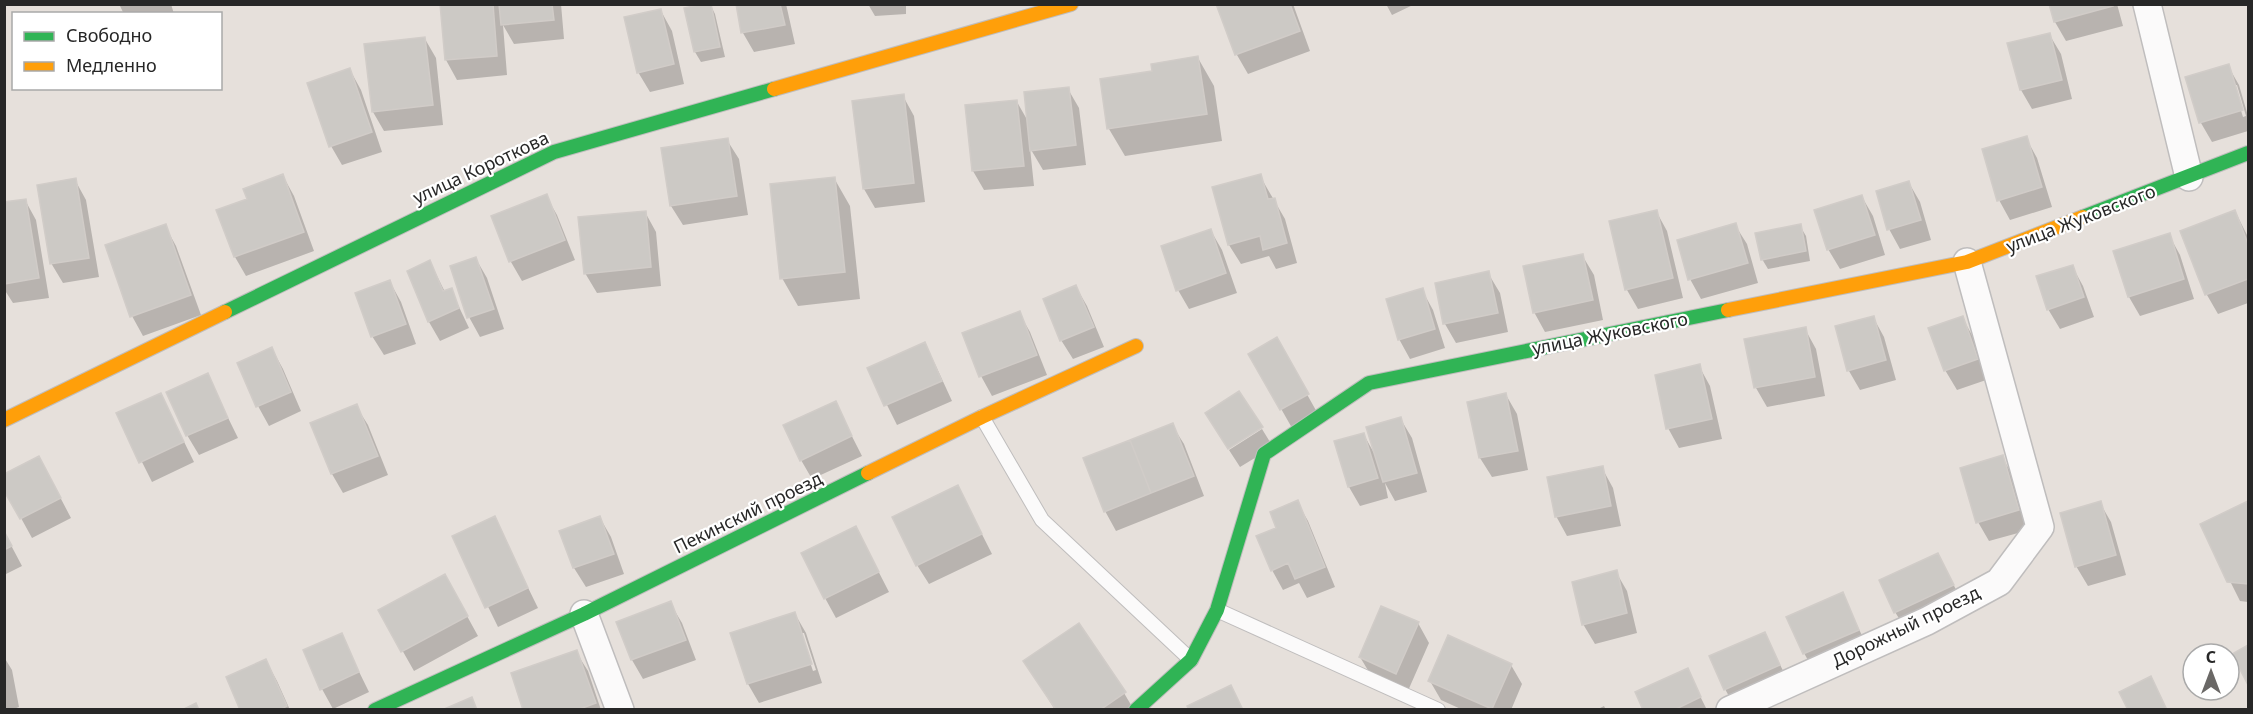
<svg xmlns="http://www.w3.org/2000/svg" width="2253" height="714" viewBox="0 0 2253 714" font-family="'Noto Sans',sans-serif">
	<style>
		.shadow { fill: #0003; fill-rule: evenodd }
		.building { fill: #ccc9c5; stroke: #d1ccc8; stroke-width: 1.5 }
		.lines { fill: none; stroke-linecap: round; stroke-linejoin: round }
		.lane-casing { stroke: #bfbdbd; stroke-width: 16 }
		.street-casing { stroke: #bfbdbd; stroke-width: 30 }
		.fast-casing { stroke: #bfbdbd; stroke-width: 16 }
		.slow-casing { stroke: #bfbdbd; stroke-width: 16 }
		.lane { stroke: #fbfafa; stroke-width: 14 }
		.street { stroke: #fbfafa; stroke-width: 27 }
		.fast { stroke: #30b455; stroke-width: 14 }
		.slow { stroke: #ff9f0a; stroke-width: 14 }
		.labels { text-anchor: middle; stroke-width: 4.5; stroke-linejoin: round; paint-order: stroke }
		.street-label { font-size: 18px; fill: #272727; stroke: #fff }
	</style>
	<rect width="100%" height="100%" fill="#e6e0db"/>
	<path class="shadow" d="M119 4H171L174 14H124Z
		M441 4H561L564 39 514 44 503 25 507 75 457 80 446 60Z
		M710 4 715 14 725 57 701 62 695 52 686 9Z
		M737 4H786L795 44 754 52 743 33Z
		M868 4H906V14L875 16Z
		M1218 4H1293L1310 51 1248 74 1237 55Z
		M1386 4H1415L1392 15Z
		M2050 4H2117L2123 26 2066 41 2055 22Z
		M661 11 672 31 684 84 650 92 638 72Z
		M2049 34 2061 54 2072 99 2032 109 2021 90 2009 44Z
		M425 39 436 58 443 125 384 131 373 112Z
		M1198 58 1214 86 1222 141 1125 156 1109 129 1154 72Z
		M2228 66 2239 85 2248 116V131L2212 142 2201 123 2187 78ZM2233 85H2237L2246 116 2243 117Z
		M350 70 361 90 382 152 342 165 331 146Z
		M1068 89 1079 108 1086 165 1043 170 1030 148 1034 186 984 190 973 171 1017 102 1029 123Z
		M903 96 914 116 925 202 875 208 864 189Z
		M2026 138 2037 158 2052 207 2010 220 1999 200Z
		M727 140 739 159 748 215 683 225 671 206Z
		M283 176 294 196 314 251 246 276 235 257 249 200Z
		M1260 176 1285 219 1297 263 1276 269 1269 256 1241 264 1229 245 1214 188Z
		M834 178 850 206 860 299 798 306 782 278Z
		M75 180 86 200 99 277 63 283 51 263Z
		M1909 183 1920 202 1931 240 1900 249 1889 229Z
		M546 196 557 215 575 260 522 281 511 262 493 217Z
		M1862 197 1873 216 1885 255 1840 269 1828 249Z
		M25 200 36 220 49 298 13 303 4 289V204Z
		M1656 211 1667 231 1683 298 1638 309 1627 290Z
		M2235 211 2248 237V303L2218 314 2207 295 2182 231Z
		M645 212 656 232 661 286 597 293 585 273Z
		M1735 225 1747 244 1758 283 1701 299 1690 279Z
		M165 226 176 246 201 315 143 336 132 316Z
		M1800 226 1806 236 1810 261 1768 269 1762 259Z
		M1211 231 1222 250 1237 293 1189 309 1178 290Z
		M2169 235 2180 255 2194 299 2140 316 2129 297 2115 252Z
		M1582 255 1594 275 1603 320 1545 332 1534 312Z
		M476 259 487 278 504 329 480 337 469 317Z
		M430 262 445 292 451 290 469 328 440 341 429 322 409 272Z
		M2072 266 2083 286 2094 317 2060 329 2048 309Z
		M1488 273 1500 293 1508 332 1456 343 1445 324Z
		M390 282 401 302 416 344 384 355 372 336Z
		M1076 287 1087 306 1104 347 1073 359 1061 340Z
		M1422 290 1433 310 1445 348 1410 359 1399 339Z
		M1019 313 1030 332 1047 375 992 396 981 376Z
		M1873 317 1884 337 1896 380 1860 390 1849 371 1837 327Z
		M1962 317 1973 337 1989 379 1957 390 1945 370Z
		M1805 329 1816 349 1825 396 1767 407 1756 388Z
		M1276 339 1318 414 1292 428 1250 354Z
		M924 344 935 364 952 401 897 425 869 369Z
		M272 349 283 369 301 411 269 426 258 406Z
		M1699 366 1710 386 1722 439 1679 448 1668 428Z
		M207 375 238 438 199 455 187 435Z
		M161 395 194 462 152 482 118 414Z
		M1506 395 1517 414 1528 470 1492 477 1480 458 1469 403Z
		M835 403 862 456 812 479 801 460Z
		M356 406 368 425 388 475 343 493 332 474 312 424Z
		M1400 418 1412 438 1427 492 1395 501 1385 483 1388 498 1360 506 1349 487 1336 442 1364 435 1374 453Z
		M1172 425 1184 444 1204 496 1116 531 1105 511Z
		M1262 429 1273 447 1240 467 1229 450Z
		M2002 457 2013 476 2029 530 1989 541 1978 522Z
		M1602 468 1613 488 1621 526 1567 536 1556 516Z
		M50 478 71 518 32 538 21 518Z
		M958 487 992 554 929 584 917 565Z
		M1297 502 1308 521 1335 587 1307 598 1299 583 1283 590 1272 570 1278 529Z
		M2248 502V602L2240 601 2202 525Z
		M2100 503 2111 522 2126 575 2088 586 2076 566Z
		M494 518 538 608 498 627 454 537Z
		M600 518 611 537 624 574 586 587 574 568 561 532Z
		M856 528 889 592 836 618 825 598Z
		M4 532 22 566 4 575Z
		M1938 555 1964 605 1907 631 1895 612Z
		M1616 572 1627 591 1637 633 1595 644 1583 624Z
		M1842 594 1869 650 1815 673 1804 653Z
		M456 596 478 636 414 671 380 611Z
		M670 603 682 623 696 660 643 679 632 660 618 623Z
		M795 614 806 633 822 683 759 703 748 684ZM800 633H804L816 670 813 671Z
		M1418 623 1429 643 1407 693 1372 677 1360 657Z
		M1765 634 1790 685 1736 709 1725 689Z
		M341 635 369 692 333 709 322 689Z
		M576 652 588 671 601 710H525Z
		M4 657 12 670 19 707 11 710H4Z
		M266 661 277 681 290 710H242Z
		M1025 661 1124 693 1134 710H1055Z
		M1511 665 1522 684 1511 710H1463L1441 700 1430 681Z
		M1687 670 1707 710H1645Z
		M1604 706 1606 710H1596Z"/>
	<path class="building" d="M440 4H493L497 56 445 60Z
		M499 4H552L554 20 501 25Z
		M702 4H711L720 47 694 52 684 8Z
		M736 4H780L785 25 741 33Z
		M1216 4H1290L1300 31 1235 55Z
		M2049 4H2112L2113 6 2054 22Z
		M661 9 674 64 637 73 624 17Z
		M2050 33 2062 80 2020 90 2007 43Z
		M425 37 433 105 372 112 364 44Z
		M1198 56 1207 114 1107 129 1100 79 1152 71 1151 64Z
		M2229 64 2243 110 2199 123 2185 77Z
		M350 68 372 132 329 147 307 83Z
		M1069 87 1076 145 1030 151 1024 92Z
		M904 94 914 183 863 189 852 101Z
		M1017 100 1024 166 972 171 965 105Z
		M2027 136 2042 187 1997 201 1982 149Z
		M728 138 737 196 670 206 661 148Z
		M283 174 304 232 234 257 216 210 247 199 243 189Z
		M1261 174 1268 199 1275 198 1287 243 1263 250 1260 236 1228 245 1212 187Z
		M835 177 845 272 780 279 770 184Z
		M76 178 89 258 50 264 37 185Z
		M1909 181 1921 220 1887 230 1876 191Z
		M547 194 565 240 509 262 491 216Z
		M1862 195 1875 235 1827 250 1814 210Z
		M26 199 39 278 4 284V202Z
		M1657 210 1673 278 1625 290 1609 221Z
		M2235 210 2248 244V279L2205 295 2180 231Z
		M646 211 651 267 584 274 578 217Z
		M1736 223 1748 263 1688 280 1677 240Z
		M166 224 191 295 130 317 105 245Z
		M1801 224 1806 251 1761 260 1755 233Z
		M1211 229 1226 273 1176 291 1161 246Z
		M2170 233 2184 279 2128 297 2113 251Z
		M1583 254 1593 300 1533 313 1523 266Z
		M476 257 494 309 467 318 450 266Z
		M430 260 443 291 452 288 459 308 428 322 407 271Z
		M2073 265 2084 297 2047 310 2036 276Z
		M1489 271 1498 313 1443 324 1435 283Z
		M390 280 406 324 371 337 355 293Z
		M1076 285 1094 327 1060 341 1043 299Z
		M1423 288 1435 329 1398 340 1386 299Z
		M1020 311 1037 355 979 377 962 333Z
		M1874 316 1886 360 1847 371 1835 326Z
		M1963 316 1978 359 1944 371 1928 328Z
		M1806 327 1815 377 1754 388 1744 339Z
		M1277 337 1309 394 1280 410 1248 354Z
		M925 342 942 381 884 406 867 368Z
		M272 347 291 392 256 407 237 363Z
		M1700 364 1712 419 1666 429 1655 375Z
		M208 373 228 418 186 436 166 392Z
		M1239 391 1263 427 1228 449 1205 413Z
		M161 393 184 442 139 463 116 413Z
		M1506 393 1518 451 1479 458 1467 402Z
		M836 401 852 436 800 461 783 425Z
		M357 404 378 456 331 474 310 423Z
		M1401 417 1417 473 1383 482 1366 427Z
		M1173 423 1194 476 1151 493 1130 440Z
		M1364 433 1378 478 1348 487 1334 441Z
		M1130 440 1151 493 1104 512 1083 458Z
		M2003 455 2019 510 1976 523 1960 468Z
		M39 456 61 498 20 519 4 491V474Z
		M1603 466 1611 506 1555 517 1547 477Z
		M958 485 982 534 916 566 892 517Z
		M1298 500 1325 567 1295 579 1288 563 1271 571 1256 536 1276 528 1270 512Z
		M2101 501 2116 555 2075 567 2060 513Z
		M2248 501V584L2227 582 2200 524Z
		M495 516 528 588 485 608 452 536Z
		M600 516 614 554 573 568 559 531Z
		M856 526 879 572 824 599 801 553Z
		M4 531 12 546 4 550Z
		M1938 553 1954 585 1894 613 1879 580Z
		M1617 570 1627 613 1582 625 1572 582Z
		M445 574 468 616 401 652 378 610Z
		M1843 592 1859 630 1803 654 1786 617Z
		M671 601 686 640 631 660 616 622Z
		M1381 606 1419 622 1396 674 1359 657Z
		M795 612 812 664 747 684 730 633Z
		M1079 623 1126 692 1100 710H1056L1023 661Z
		M1765 632 1780 665 1724 690 1709 656Z
		M342 633 359 672 320 690 303 650Z
		M1448 635 1512 664 1492 709 1428 681Z
		M2248 645V685L2232 654Z
		M577 650 596 703 577 710H523L511 673Z
		M266 659 287 706 280 710H240L226 677Z
		M1688 668 1701 697 1674 710H1643L1635 692Z
		M2151 676 2167 710H2128L2119 692Z
		M1231 685 1243 710H1189L1187 706Z
		M472 697 477 710H442Z
		M196 703 199 710H182Z"/>
	<g class="lines">
		<defs>
			<path id="lane" d="M982 417 1042 520 1191 660
				M1217 610 1438 710"/>
			<path id="street" d="M2147 4 2189 177
				M584 614 620 710
				M1730 710 1927 621 1999 582 2040 527 1967 262"/>
			<path id="fast" d="M2083 217 2248 153
				M225 312 554 152 774 89
				M375 710 584 614 868 473
				M1136 710 1191 660 1217 610 1264 454 1369 383 1728 310"/>
			<path id="slow" d="M774 89 1071 4
				M1728 310 1967 262 2083 217
				M4 420 225 312
				M868 473 982 417 1136 346"/>
		</defs>
		<use href="#lane" class="lane-casing"/>
		<use href="#street" class="street-casing"/>
		<use href="#fast" class="fast-casing"/>
		<use href="#slow" class="slow-casing"/>
		<use href="#lane" class="lane"/>
		<use href="#street" class="street"/>
		<use href="#fast" class="fast"/>
		<use href="#slow" class="slow"/>
	</g>
	<g class="labels">
		<g class="street-label">
			<text transform="translate(481 168) rotate(-25)" y="6">улица Короткова</text>
			<text transform="translate(2081 219) rotate(-21)" y="6">улица Жуковского</text>
			<text transform="translate(1610 334) rotate(-11)" y="6">улица Жуковского</text>
			<text transform="translate(748 513) rotate(-26)" y="6">Пекинский проезд</text>
			<text transform="translate(1906 627) rotate(-26)" y="6">Дорожный проезд</text>
		</g>
	</g>
	<rect width="2253" height="714" fill="none" stroke="#272727" stroke-width="12"/>
	<rect x="12" y="12" width="210" height="78" fill="#ffffff" stroke="#a9a9a9" stroke-width="1.5"/>
	<rect x="24" y="32" width="30" height="9" fill="#30b455" stroke="#a9a9a9" stroke-width="1.5"/>
	<text x="66" y="42" font-size="18" fill="#272727">Свободно</text>
	<rect x="24" y="62" width="30" height="9" fill="#ff9f0a" stroke="#a9a9a9" stroke-width="1.5"/>
	<text x="66" y="72" font-size="18" fill="#272727">Медленно</text>
	<g transform="translate(2211 672)"><circle r="28" fill="#ffffff" stroke="#a9a9a9" stroke-width="1.5"/>
	<path d="M0-4.5L10 22L0 15L-10 22Z" fill="#6a6866"/>
	<text y="-9" font-size="16" font-weight="bold" text-anchor="middle" fill="#272727">С</text>
	</g>
</svg>
